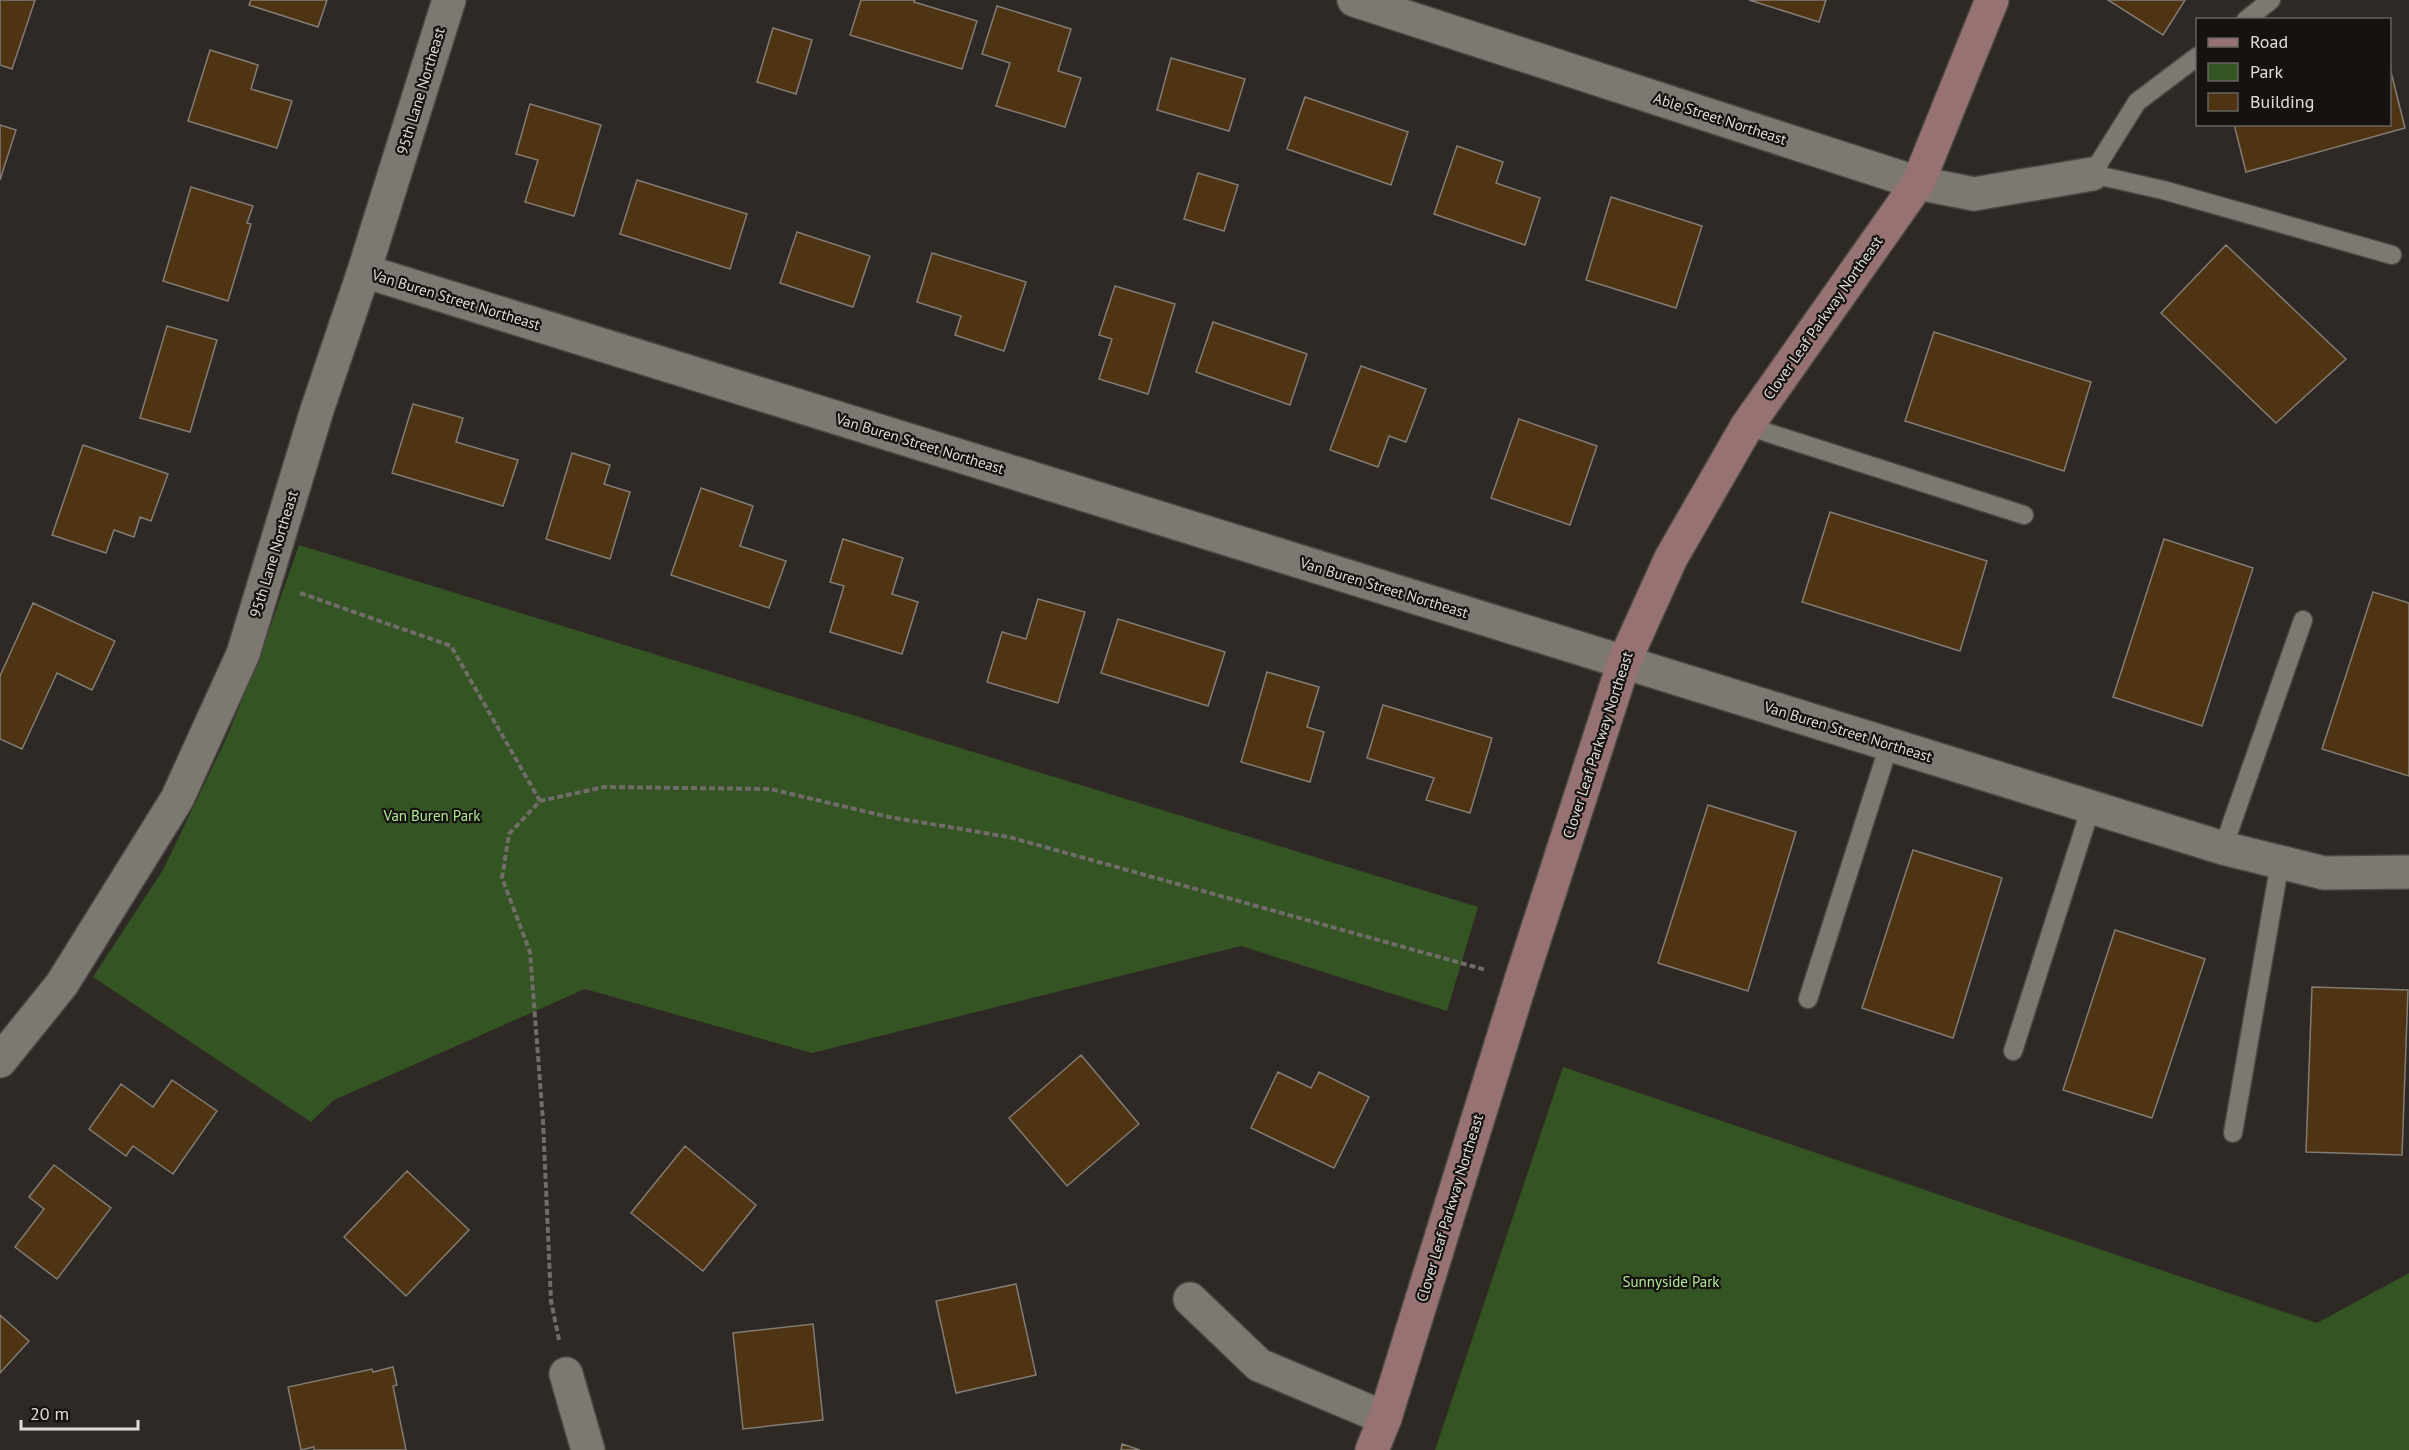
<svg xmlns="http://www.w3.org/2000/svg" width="2409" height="1450" viewBox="0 0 2409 1450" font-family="'PT Sans',sans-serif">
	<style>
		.green { fill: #355424 }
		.building { fill: #4e3413; stroke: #827c75; stroke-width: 1.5 }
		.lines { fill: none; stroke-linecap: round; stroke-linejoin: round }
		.lane-casing { stroke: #4b4742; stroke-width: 21 }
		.street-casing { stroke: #4b4742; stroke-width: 36 }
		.secondary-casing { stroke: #4b4742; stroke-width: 36 }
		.path { stroke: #706c67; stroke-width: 4; stroke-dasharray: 6 3; stroke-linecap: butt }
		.lane { stroke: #7e7872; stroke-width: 18 }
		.street { stroke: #7e7872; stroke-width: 33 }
		.secondary { stroke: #967372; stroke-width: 33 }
		.labels { text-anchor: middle; stroke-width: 4.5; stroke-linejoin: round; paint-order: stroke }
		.street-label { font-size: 15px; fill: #e0ddd9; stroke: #151210 }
		.park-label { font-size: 15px; fill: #afea93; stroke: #151210 }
	</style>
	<rect width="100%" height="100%" fill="#2e2924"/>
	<path class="green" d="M299 545 1478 907 1447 1011 1241 946 812 1053 585 989 334 1100 311 1122 93 977 163 870 227 737 265 642Z
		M1563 1067 2317 1323 2409 1273V1450H1435Z"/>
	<path class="building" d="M0 0H35L12 69 0 65Z
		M251 0H327L318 27 249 5Z
		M861 0H915L914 2 977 21 962 69 850 35Z
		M1749 0H1826L1819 22Z
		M2108 0H2185L2163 35Z
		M997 6 1071 29 1058 71 1081 78 1065 127 996 106 1010 63 982 54Z
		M773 28 812 40 796 94 757 82Z
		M210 50 258 65 251 89 292 101 277 148 188 121Z
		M1171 58 1245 79 1229 131 1157 110Z
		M2390 68 2405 128 2246 172 2234 124H2390Z
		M1305 97 1408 132 1391 185 1287 149Z
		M530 104 601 125 574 216 525 202 538 160 516 154Z
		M0 125 16 130 0 180Z
		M1457 146 1503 162 1496 183 1540 198 1525 245 1434 214Z
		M1198 173 1238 185 1224 231 1184 219Z
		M637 180 747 214 730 269 620 234Z
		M191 187 253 206 247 223 251 224 228 301 163 281Z
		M1611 197 1702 226 1676 308 1586 280Z
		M797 232 870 256 853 307 780 283Z
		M2226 245 2346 359 2276 423 2161 313Z
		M932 253 1026 282 1004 351 955 335 961 316 917 302Z
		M1115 286 1175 304 1148 394 1099 379 1112 339 1099 335Z
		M1213 322 1307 354 1290 405 1196 372Z
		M167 326 217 340 190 432 140 418Z
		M1934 332 2091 382 2064 471 1905 421Z
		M1361 366 1426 389 1406 442 1389 436 1378 467 1330 450Z
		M413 404 463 418 456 442 518 460 503 506 392 473Z
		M1519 419 1597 446 1570 525 1491 498Z
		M83 445 168 474 151 521 140 517 134 537 114 530 106 553 52 535Z
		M572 453 610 465 604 484 630 492 610 559 546 539Z
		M701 488 753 506 740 546 786 561 769 608 671 575Z
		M1830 512 1987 561 1960 651 1802 602Z
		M843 539 903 558 892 594 918 602 902 654 830 632 844 586 830 582Z
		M2164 539 2253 568 2202 726 2113 697Z
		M2373 592 2409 603V776L2322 749Z
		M1038 599 1085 612 1058 703 987 682 1002 632 1026 639Z
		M33 603 115 641 92 690 57 673 22 749 0 739V676Z
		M1118 619 1225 652 1208 706 1101 673Z
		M1267 672 1319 687 1307 727 1324 732 1310 782 1241 762Z
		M1383 705 1492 738 1470 813 1426 800 1434 778 1367 758Z
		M1708 805 1796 832 1748 991 1658 963Z
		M1913 850 2002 878 1953 1038 1862 1008Z
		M2115 930 2205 959 2152 1118 2063 1090Z
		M2312 987 2408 990 2402 1155 2306 1152Z
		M1081 1055 1139 1124 1067 1186 1009 1118Z
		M1278 1072 1311 1088 1319 1072 1369 1097 1334 1168 1251 1128Z
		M172 1080 217 1111 173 1174 133 1146 126 1156 89 1129 121 1084 153 1107Z
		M685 1146 756 1205 703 1271 631 1213Z
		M54 1165 111 1208 57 1279 15 1247 44 1209 29 1197Z
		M407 1171 469 1230 406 1296 344 1237Z
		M1016 1284 1036 1375 956 1393 936 1301Z
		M0 1315 29 1341 0 1373Z
		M813 1324 823 1420 743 1429 733 1333Z
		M393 1367 397 1385 393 1386 406 1450H314V1447L301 1450 288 1387 372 1369 373 1372Z
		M1122 1444 1140 1450H1121Z"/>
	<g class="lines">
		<defs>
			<path id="lane" d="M2246 20 2271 0
				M2198 56 2137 102 2092 174 2163 190 2392 255
				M1747 426 2024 515
				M2223 848 2303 620
				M1808 999 1889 745
				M2013 1051 2091 807
				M2233 1133 2280 862"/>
			<path id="street" d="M1354 0 1918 183 1974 194 2092 174
				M364 271 2223 848 2324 873 2409 872
				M0 1061 62 984 177 799 243 654 317 410 364 271 449 0
				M1190 1299 1259 1365 1385 1418
				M566 1374 588 1450"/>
			<path id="secondary" d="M1372 1450 1385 1418 1521 980 1624 662 1671 558 1747 426 1918 183 1992 0"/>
		</defs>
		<use href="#lane" class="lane-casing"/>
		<use href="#street" class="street-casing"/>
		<use href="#secondary" class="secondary-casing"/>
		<path class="path" d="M300 593 451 646 540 801
			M559 1340 551 1301 543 1121 530 952 502 878 509 834 540 801 604 787 770 789 889 817 1009 837 1486 970"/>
		<use href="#lane" class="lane"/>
		<use href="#street" class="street"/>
		<use href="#secondary" class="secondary"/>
	</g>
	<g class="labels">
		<g class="street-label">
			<text transform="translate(421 91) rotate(-73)" y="5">95th Lane Northeast</text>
			<text transform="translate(1720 119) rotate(18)" y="5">Able Street Northeast</text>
			<text transform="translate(456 300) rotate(17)" y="5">Van Buren Street Northeast</text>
			<text transform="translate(1823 318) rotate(-55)" y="5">Clover Leaf Parkway Northeast</text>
			<text transform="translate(920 444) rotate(17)" y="5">Van Buren Street Northeast</text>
			<text transform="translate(274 554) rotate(-73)" y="5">95th Lane Northeast</text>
			<text transform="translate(1384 588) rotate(17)" y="5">Van Buren Street Northeast</text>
			<text transform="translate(1848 732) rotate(17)" y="5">Van Buren Street Northeast</text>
			<text transform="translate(1598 745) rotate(-72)" y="5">Clover Leaf Parkway Northeast</text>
			<text transform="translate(1450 1208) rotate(-73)" y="5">Clover Leaf Parkway Northeast</text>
		</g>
		<g class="park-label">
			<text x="432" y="821">Van Buren Park</text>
			<text x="1671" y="1287">Sunnyside Park</text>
		</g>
	</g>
	<rect x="2196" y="18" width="195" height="108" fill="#151210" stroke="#666360" stroke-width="1.5"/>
	<rect x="2208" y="38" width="30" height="9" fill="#967372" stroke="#666360" stroke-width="1.5"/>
	<text x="2250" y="48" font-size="18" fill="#e0ddd9">Road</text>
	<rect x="2208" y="63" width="30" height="18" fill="#355424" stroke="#666360" stroke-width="1.5"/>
	<text x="2250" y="78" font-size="18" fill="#e0ddd9">Park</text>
	<rect x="2208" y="93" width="30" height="18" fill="#4e3413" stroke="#666360" stroke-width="1.5"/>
	<text x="2250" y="108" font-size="18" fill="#e0ddd9">Building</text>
	<path d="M21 1420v9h117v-9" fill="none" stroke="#e0ddd9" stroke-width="3"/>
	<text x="30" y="1420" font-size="18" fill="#e0ddd9" stroke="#151210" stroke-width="4.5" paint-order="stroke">20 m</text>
</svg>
